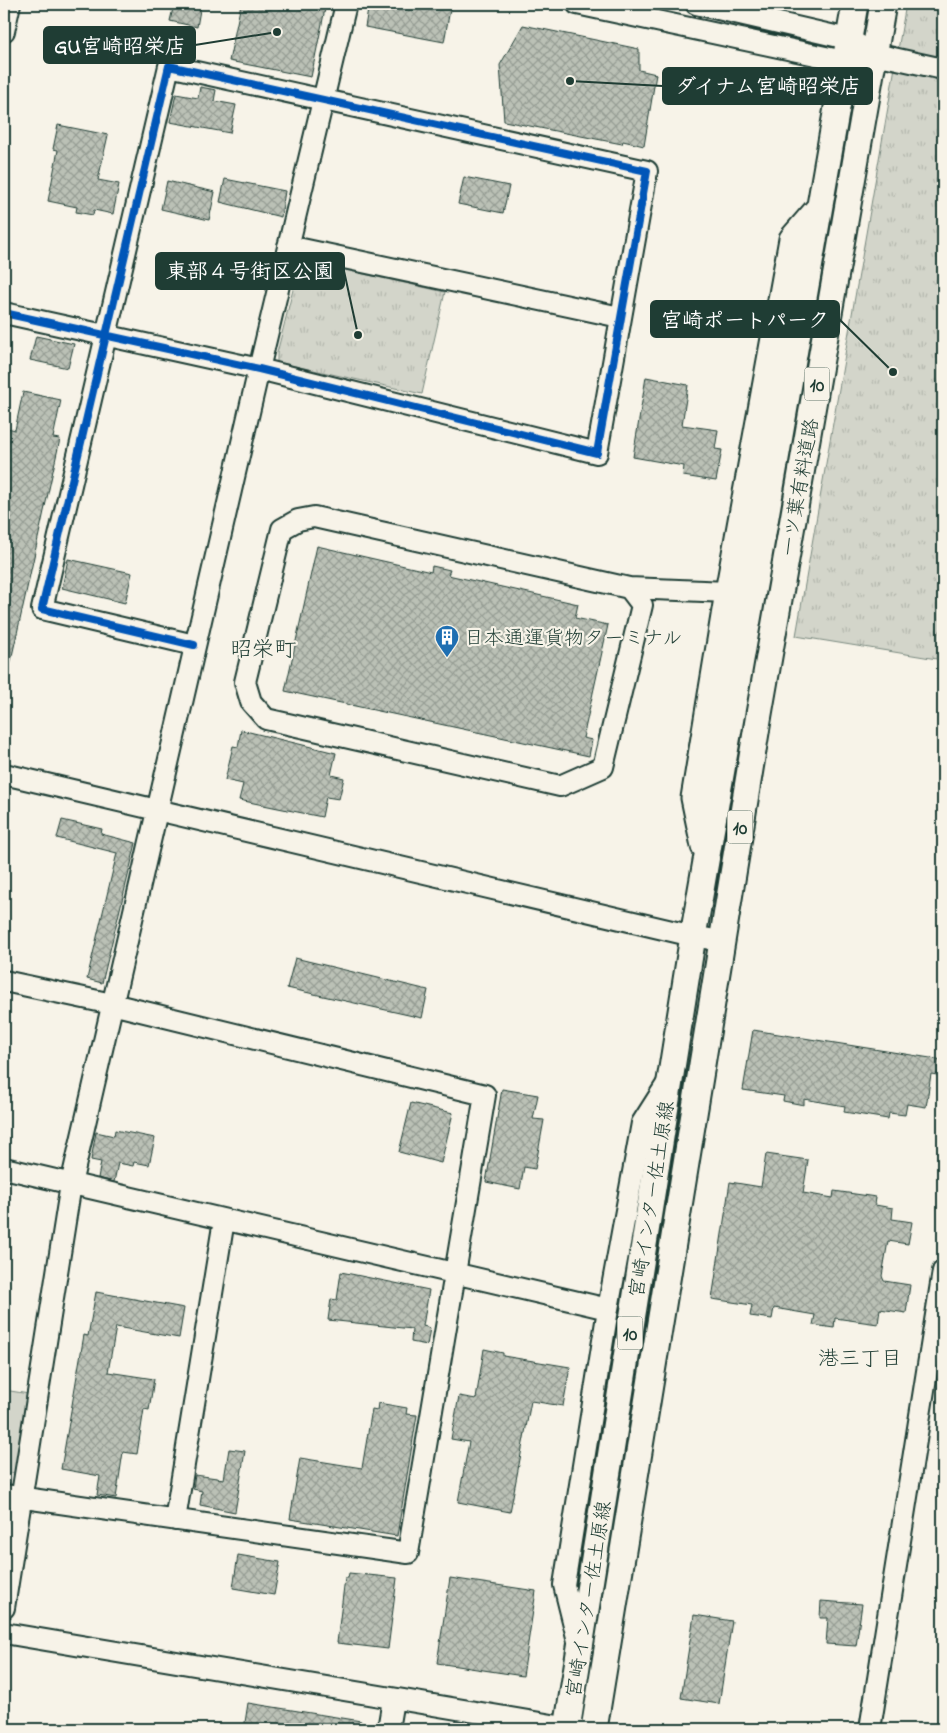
<svg xmlns="http://www.w3.org/2000/svg" width="947" height="1733" viewBox="0 0 947 1733" font-family="'Indie Flower','Klee One',sans-serif">
	<style>
		.grass { fill: #d3d5ca; stroke: #79897f }
		.park { fill: url(#park-tufts); stroke: #79897f }
		.building { fill: url(#building-cross-hatch); stroke: #1f3d34 }
		.lines { fill: none; stroke-linecap: round; stroke-linejoin: round }
		.minor-casing { stroke: #1f3d34; stroke-width: 24 }
		.major-casing { stroke: #1f3d34; stroke-width: 29 }
		.minor { stroke: #f7f3e8; stroke-width: 20 }
		.major { stroke: #f7f3e8; stroke-width: 25 }
		.cycleway-casing { stroke: #f7f3e8; stroke-width: 11 }
		.cycleway { stroke: #0057b8; stroke-width: 8 }
		.labels { text-anchor: middle; stroke-width: 4.5; stroke-linejoin: round; paint-order: stroke }
		.shield { fill: #f7f3e8; stroke: #60746a; stroke-width: 1 }
		.shield-label { font-size: 19px; font-weight: bold; fill: #1f3d34 }
		.street-label { font-size: 20px; fill: #1f3d34; stroke: #f7f3e8 }
		.poi-label { font-size: 20px; fill: #1f3d34; stroke: #f7f3e8; text-anchor: start }
		.neighbourhood-label { font-size: 21px; fill: #1f3d34; stroke: #f7f3e8 }
		.quarter-label { font-size: 22px; fill: #1f3d34; stroke: #f7f3e8 }
		.leader { fill: none; stroke: #1f3d34; stroke-width: 2 }
		.callout-dot { fill: #1f3d34; stroke: #f7f3e8; stroke-width: 2 }
		.callout { fill: #1f3d34; stroke: #1f3d34; stroke-width: 2 }
		.callout-label { font-size: 21px; text-anchor: middle; font-weight: bold; fill: #fff }
	</style>
	<defs>
		<pattern id="park-tufts" width="24" height="20" patternUnits="userSpaceOnUse" patternTransform="scale(1.25)"><rect width="24" height="20" fill="#d3d5ca"/><path d="M3 7l-1-3M5 7V3M7 7l1-3M15 17l-1-3M17 17v-4M19 17l1-3" fill="none" stroke="#b5b8ae"/></pattern>
		<pattern id="building-cross-hatch" width="8" height="8" patternUnits="userSpaceOnUse" patternTransform="scale(1.25)"><rect width="8" height="8" fill="#bbc1b6"/><path d="M0 0l8 8M0 8l8-8" fill="none" stroke="#979e95"/></pattern>
	</defs>
	<rect width="100%" height="100%" fill="#f7f3e8"/>
	<filter id="ink" filterUnits="userSpaceOnUse"><feTurbulence type="fractalNoise" baseFrequency=".02" numOctaves="2"/><feDisplacementMap in="SourceGraphic" scale="10" xChannelSelector="R" yChannelSelector="G"/><feConvolveMatrix kernelMatrix="1 2 1 2 8 2 1 2 1" color-interpolation-filters="sRGB"/></filter>
	<g filter="url(#ink)">
		<path class="grass" d="M4 1390 29 1394 16 1471 8 1475 4 1474Z"/>
		<path class="park" d="M906 4H943V660L796 636Z
			M305 261 445 292 422 394 277 362V353L299 266Z"/>
		<path class="building" d="M174 4H201L197 27 170 21Z
			M241 4H326L311 77 229 61Z
			M369 4H386L420 9 421 4H451L444 42 365 27Z
			M523 25 639 49V70L656 74 644 146 623 141 622 144 504 121 500 65Z
			M200 87 216 90 214 101 236 105 230 133 170 122 176 94 198 98Z
			M58 125 108 135 98 180 119 184 113 214 94 210 93 215 76 212 77 207 48 201 58 150 53 149Z
			M464 177 509 186 503 213 458 204Z
			M225 179 285 191 281 217 220 202Z
			M167 181 215 192 209 220 161 209Z
			M36 336 74 344 68 368 30 360Z
			M646 377 688 385 682 425 718 430 715 449 722 450 716 481 683 476 684 466 633 457Z
			M23 392 61 400 53 438 60 439 10 665H4V427L15 430Z
			M317 546 431 572 432 566 450 570 448 575 578 604 575 618 608 625 583 738 592 740 589 756 285 691Z
			M68 559 132 573 125 603 62 588Z
			M241 730 336 753 331 775 344 778 339 799 326 797 322 817 239 800 243 784 225 780 233 746 238 747Z
			M62 820 102 829 101 834 136 843 102 983 87 979 117 853 57 838Z
			M295 958 428 990 422 1018 287 988Z
			M753 1030 943 1060V1076L931 1074 926 1107 907 1104 905 1115 889 1113 888 1119 844 1112 845 1106 804 1099V1105L783 1101 784 1096 743 1090Z
			M502 1089 538 1095 533 1119 544 1120 535 1169 524 1167 520 1189 486 1182Z
			M411 1103 453 1113 441 1163 399 1152Z
			M115 1130 155 1138 149 1165 134 1162 133 1166 118 1163 114 1182 98 1178 101 1162 91 1160 96 1132 114 1136Z
			M766 1154 808 1160 803 1193 833 1198 834 1191 876 1197 875 1205 893 1208 892 1219 912 1222 908 1244 888 1241 882 1276 884 1281 910 1285 906 1313 880 1309 878 1324 835 1318 834 1328 813 1325 815 1315 774 1308 772 1319 750 1316 752 1305 712 1299 730 1182 761 1187Z
			M341 1272 429 1290 423 1326 430 1328 427 1345 411 1342 412 1329 328 1320 331 1299 337 1300Z
			M96 1292 184 1308 179 1338 116 1327 108 1372 154 1379 149 1410 144 1409 137 1454 123 1452 116 1498 97 1495 100 1476 61 1469 84 1335 88 1336Z
			M484 1349 503 1353V1356L570 1367 563 1406 531 1401 510 1512 458 1502 469 1442 451 1439 459 1396 476 1399Z
			M378 1403 407 1408 406 1414 417 1415 397 1536 290 1519 300 1458 362 1468 372 1409 377 1410Z
			M229 1449 245 1451 235 1512 200 1505 202 1491 193 1489 195 1475 224 1479Z
			M238 1555 280 1562 274 1595 233 1588Z
			M349 1573 397 1578 388 1649 337 1643 345 1578H348Z
			M450 1578 536 1591 523 1676 437 1663Z
			M821 1601 862 1604 856 1646 826 1644 828 1618H820Z
			M694 1615 732 1621 719 1704 681 1698Z
			M248 1703 361 1721 360 1729H244Z"/>
		<g class="lines">
			<defs>
				<path id="minor" d="M577 4 844 61 875 54
					M696 4 848 39 875 54 943 69
					M4 31 10 4
					M288 246 620 317
					M4 313 259 369 597 453 647 171 169 66 42 609 194 645
					M629 588 642 605 603 767 560 786 266 719 251 702 245 682 282 529 298 520 314 517 629 588 728 592
					M4 774 693 936 721 941
					M4 981 112 1004 485 1095 408 1553 4 1495
					M4 1168 608 1309
					M175 1520 224 1220
					M4 1608 71 1184 259 369 346 4
					M4 1633 576 1729
					M579 1645 564 1585 608 1309 642 1123 668 1082
					M388 1729 393 1700
					M870 1729 943 1271"/>
				<path id="major" d="M704 846 694 798 728 592 792 239 818 209
					M567 1729 693 936 855 4
					M594 1729 759 714 883 4"/>
			</defs>
			<use href="#minor" class="minor-casing"/>
			<use href="#major" class="major-casing"/>
			<use href="#minor" class="minor"/>
			<use href="#major" class="major"/>
			<defs>
				<path id="cycleway" d="M4 313 259 369 597 453 647 171 169 66 42 609 194 645"/>
			</defs>
			<use href="#cycleway" class="cycleway-casing"/>
			<use href="#cycleway" class="cycleway"/>
		</g>
	</g>
	<defs>
		<symbol id="building-pin" viewBox="-11 -11 22 30"><path d="M0 17L-7.5 6A9.5 9.5 0 1 1 7.5 6Z" fill="#1f6fb2" stroke="#f7f3e8"/><path d="M-4-6H4V6H1V3H-1V6H-4ZM-2.5-4.3h1.7v1.8h-1.7ZM.8-4.3h1.7v1.8H.8ZM-2.5-1h1.7V.8h-1.7ZM.8-1h1.7V.8H.8Z" fill="#fff"/></symbol>
	</defs>
	<g fill-rule="evenodd">
		<use href="#building-pin" x="433" y="623" width="28" height="38"/>
	</g>
	<g class="labels">
		<g class="shield">
			<rect x="804.5" y="367.5" width="25" height="33" rx="4"/>
			<rect x="727.5" y="810.5" width="25" height="33" rx="4"/>
			<rect x="617.5" y="1316.5" width="25" height="33" rx="4"/>
		</g>
		<g class="shield-label">
			<text x="817" y="391">10</text>
			<text x="740" y="834">10</text>
			<text x="630" y="1340">10</text>
		</g>
		<g class="street-label">
			<text transform="translate(799 487) rotate(-80)" y="7">一ツ葉有料道路</text>
			<text transform="translate(651 1199) rotate(-81)" y="7">宮崎インター佐土原線</text>
			<text transform="translate(588 1599) rotate(-81)" y="7">宮崎インター佐土原線</text>
		</g>
		<g class="poi-label">
			<text x="464" y="644">日本通運貨物ターミナル</text>
		</g>
		<g class="neighbourhood-label">
			<text x="860" y="1365">港三丁目</text>
		</g>
		<g class="quarter-label">
			<text x="263" y="656">昭栄町</text>
		</g>
	</g>
	<path class="leader" d="M277 32L195 45M570 81L663 86M358 335L344 271M893 372L839 319"/>
	<g class="callout-dot">
		<circle cx="277" cy="32" r="5"/>
		<circle cx="570" cy="81" r="5"/>
		<circle cx="358" cy="335" r="5"/>
		<circle cx="893" cy="372" r="5"/>
	</g>
	<g class="callout">
		<rect x="44" y="27" width="151" height="36" rx="5"/>
		<rect x="663" y="68" width="209" height="36" rx="5"/>
		<rect x="156" y="253" width="188" height="36" rx="5"/>
		<rect x="651" y="301" width="188" height="36" rx="5"/>
	</g>
	<g class="callout-label">
		<text x="120" y="53">GU宮崎昭栄店</text>
		<text x="768" y="93">ダイナム宮崎昭栄店</text>
		<text x="250" y="278">東部４号街区公園</text>
		<text x="745" y="327">宮崎ポートパーク</text>
	</g>
	<rect width="947" height="1733" fill="none" stroke="#f7f3e8" stroke-width="20"/>
	<rect x="10" y="10" width="927" height="1713" fill="none" stroke="#1f3d34" stroke-width="2" filter="url(#ink)"/>
</svg>
